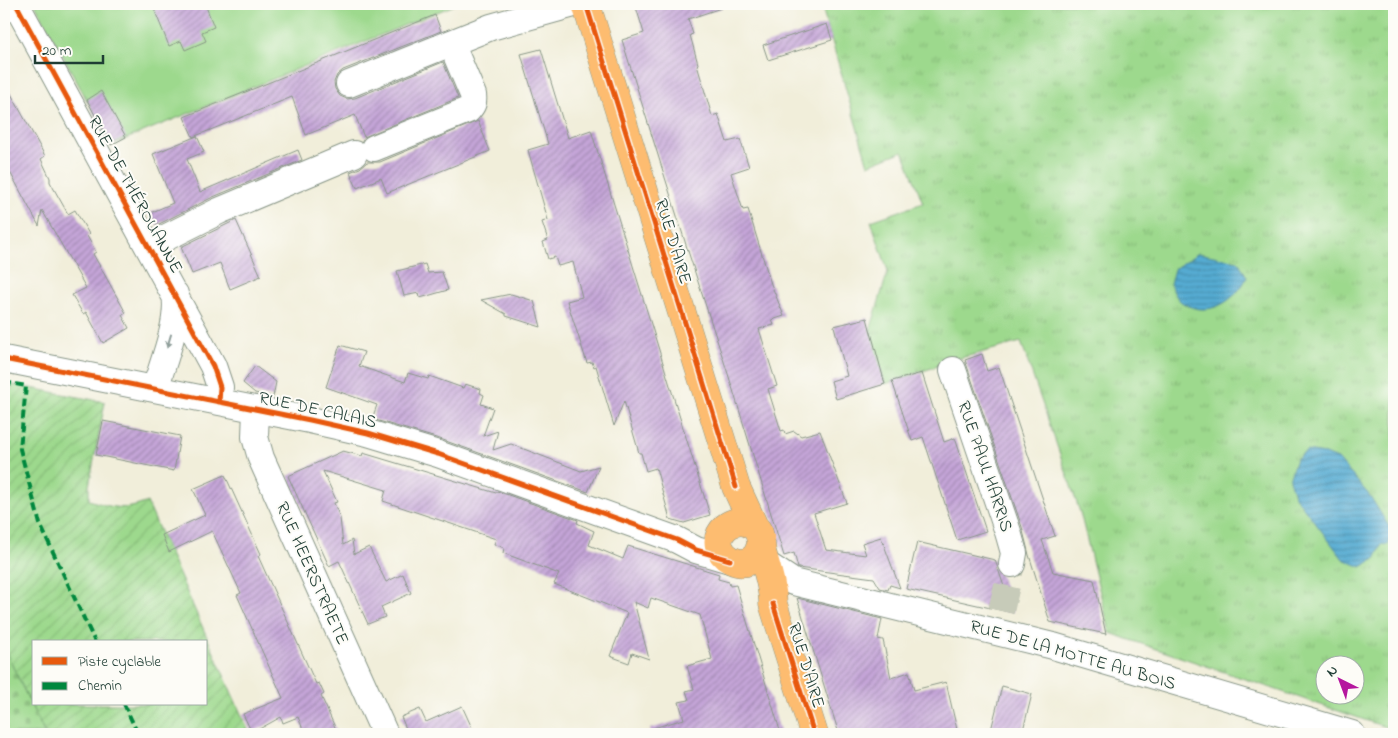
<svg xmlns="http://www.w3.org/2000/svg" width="1398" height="738" viewBox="0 0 1398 738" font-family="'Indie Flower',sans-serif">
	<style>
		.grass { fill: url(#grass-tufts); stroke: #5e8b60; fill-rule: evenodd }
		.cemetery { fill: url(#cemetery-stones); stroke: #5e8b60 }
		.park { fill: #9dd98d; stroke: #5e8b60 }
		.garden { fill: url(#garden-furrows); stroke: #5e8b60; fill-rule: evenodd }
		.water { fill: url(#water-rules); stroke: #3a7483 }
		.building { fill: url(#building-hatch) }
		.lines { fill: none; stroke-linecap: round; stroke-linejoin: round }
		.minor-tunnel { stroke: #c7cbb9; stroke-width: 26; stroke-dasharray: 26 13; stroke-linecap: butt }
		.minor-casing { stroke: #889687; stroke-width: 28 }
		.major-casing { stroke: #889687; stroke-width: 29 }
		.minor { stroke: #fff; stroke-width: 26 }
		.major { stroke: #fdbc70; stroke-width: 28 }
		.quiet { stroke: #00873e; stroke-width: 4; stroke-dasharray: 8 4; stroke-linecap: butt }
		.cycleway-casing { stroke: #fdfcf7; stroke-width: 8 }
		.cycleway { stroke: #e8590c; stroke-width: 5 }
		.oneway { fill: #8f9e9a }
		.labels { text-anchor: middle; stroke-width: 4; stroke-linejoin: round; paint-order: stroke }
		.street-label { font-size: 18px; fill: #1f3d34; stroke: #fdfcf7 }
	</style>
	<defs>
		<pattern id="grass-tufts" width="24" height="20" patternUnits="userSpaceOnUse" patternTransform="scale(1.25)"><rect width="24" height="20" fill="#9dd98d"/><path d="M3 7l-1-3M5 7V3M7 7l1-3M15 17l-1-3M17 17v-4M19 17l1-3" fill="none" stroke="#87bb7a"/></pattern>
		<pattern id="cemetery-stones" width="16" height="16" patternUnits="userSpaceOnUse" patternTransform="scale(1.25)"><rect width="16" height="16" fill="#9dd98d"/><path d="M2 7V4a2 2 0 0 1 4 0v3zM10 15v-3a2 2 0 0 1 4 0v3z" fill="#87bb7a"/></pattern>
		<pattern id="garden-furrows" width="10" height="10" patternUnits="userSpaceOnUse" patternTransform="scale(1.25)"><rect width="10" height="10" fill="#9dd98d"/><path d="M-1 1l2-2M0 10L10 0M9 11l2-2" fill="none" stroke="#87bb7a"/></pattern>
		<pattern id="water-rules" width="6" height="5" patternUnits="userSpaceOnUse" patternTransform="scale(1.25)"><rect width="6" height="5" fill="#55abd2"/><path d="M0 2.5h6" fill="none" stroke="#468cab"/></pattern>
		<pattern id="building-hatch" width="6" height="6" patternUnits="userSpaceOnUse" patternTransform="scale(1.25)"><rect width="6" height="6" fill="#c5a5d8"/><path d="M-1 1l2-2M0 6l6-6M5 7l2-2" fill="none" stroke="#9f88b0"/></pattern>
	</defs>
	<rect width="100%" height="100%" fill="#fdfcf7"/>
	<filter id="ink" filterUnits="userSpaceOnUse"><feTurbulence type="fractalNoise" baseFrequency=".02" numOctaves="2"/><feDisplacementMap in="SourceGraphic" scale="10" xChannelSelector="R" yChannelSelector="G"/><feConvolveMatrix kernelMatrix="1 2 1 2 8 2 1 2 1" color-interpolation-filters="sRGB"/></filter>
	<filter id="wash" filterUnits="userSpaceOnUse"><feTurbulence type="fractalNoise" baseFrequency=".0096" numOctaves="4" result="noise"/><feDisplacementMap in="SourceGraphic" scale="20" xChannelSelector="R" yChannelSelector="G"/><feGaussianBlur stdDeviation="1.12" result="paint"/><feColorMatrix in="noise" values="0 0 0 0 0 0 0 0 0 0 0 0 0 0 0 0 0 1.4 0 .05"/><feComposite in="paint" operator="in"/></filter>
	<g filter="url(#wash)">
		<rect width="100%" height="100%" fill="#f1eeda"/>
		<path class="grass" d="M821 4H1394V730L1110 633 1080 512 1021 342 961 358 885 384 870 331 888 271 871 221 923 203 903 151 868 165ZM1326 666H1356V696H1326Z"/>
		<path class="cemetery" d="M4 648 45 734H4Z"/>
		<path class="park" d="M35 4H457L111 145Z"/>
		<path class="garden" d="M4 383 105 402 89 486V500C111 507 124 512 147 502L250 734H45L4 648ZM34 642H206V704H34Z"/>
		<path class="water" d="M1198 253 1238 261 1247 277C1236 301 1208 319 1183 303 1177 300 1173 290 1170 284L1174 269Z
			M1307 451 1325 454 1338 459 1370 496 1393 533 1388 545 1382 544 1375 559 1361 567 1343 559 1294 495 1289 479 1296 459Z"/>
		<g id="blocks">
			<path class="building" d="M152 4H205L214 27 202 32 206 41 185 50 181 41 169 46Z
				M635 4H723L724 7 688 19 693 34 690 35 698 64 697 65 712 116 718 114 727 142 740 139 749 167 731 173 743 210 748 209 771 284 784 316 772 320 774 325 759 329 777 386 768 389 781 431 784 430 785 434 794 431 801 436 820 431 847 503 814 513 826 550 866 555 862 543 881 537 900 588 890 585 888 590 880 588 874 578 798 568 794 553 784 556 729 377 687 248 622 40 644 33Z
				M435 15 441 31 343 70 337 75 334 82 335 89 340 96 347 99 355 98 443 62 458 98 364 137 355 115 306 135 292 97 193 137 184 117Z
				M827 24 832 40 768 60 763 45Z
				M541 49 568 138 591 130 710 515 684 523 670 519 656 468 646 471 641 453H639L624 401 614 426 596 366 594 367 592 362 587 363 567 301 582 297 573 262 558 266 555 257 548 259 543 242 548 240 542 222 548 220 528 150 548 144 521 54Z
				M4 81 45 156 41 159 50 178V182L68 214 75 210 89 234 87 236 96 252 93 254 126 313 122 315 129 328 103 343 86 312 83 314 72 295 86 288 42 210 39 226 4 161Z
				M101 91 126 137 111 145 87 100Z
				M478 121 490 151 387 193 381 178 357 188 350 172 360 168 367 162H380Z
				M197 136 204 152 187 159 200 192 298 150 302 160 213 197 157 225 150 213 173 203 153 154Z
				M236 220 261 276 230 289 220 263 192 274 181 247Z
				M425 264 428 273 442 272 448 290 420 298 419 293 404 296 397 271Z
				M511 294 534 301 541 327 506 316V314L481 300Z
				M867 318 885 384 836 399 831 381 847 376 834 326Z
				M340 345 364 352 359 366 405 382 408 373 428 379 429 376 463 388 465 384 481 389 480 393 484 395 481 404 493 408 483 436 498 431 493 450 511 444 581 471 599 466 588 492 443 440 372 419 377 405 326 387Z
				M982 354 987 371 999 367 1055 536 1042 540 1053 572 1094 580 1106 634 1050 622 1029 555 1022 527 965 360Z
				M255 366 276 382 273 397 255 393 243 383Z
				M922 373 944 442 955 438 986 531 957 540 923 437 912 441 892 381Z
				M103 421 180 436 174 471 96 455Z
				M343 451 362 456 363 453 496 493 497 491 578 520 577 523 594 531 589 545 623 559 628 546 719 574 718 579 729 582 730 586 736 585 781 734H651L650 729 684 719 679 702 689 700 686 691 694 689 687 666 712 659 700 615 651 598 648 608 634 602 649 659 632 653 629 663 610 656 627 613 554 584 559 574 503 553 504 548 494 544 496 539 383 501 386 490 323 471 337 502 334 503 340 518 343 545 352 540 354 554 369 547 386 582 403 574 411 593 381 607 385 617 368 624 339 561 329 566 288 476Z
				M225 475 261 554 258 556 316 684 319 683 324 694 321 696 338 734H305L298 717 283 723 281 717 252 733 243 714 283 698 237 595 241 593 212 531 169 552 162 535 205 515 193 489Z
				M917 542 995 560 1013 613 906 589Z
				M797 598 882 619 878 639 883 640 891 678 909 672 914 690 946 682 958 734H839Z
				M1002 686 1032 694 1022 734H990Z
				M462 706 472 728 458 734H400L407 731 401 717 420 709 426 722Z"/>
		</g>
	</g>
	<g filter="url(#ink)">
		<use href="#blocks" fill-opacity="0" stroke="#889687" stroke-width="1"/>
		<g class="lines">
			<path class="minor-tunnel" d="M1001 611 1012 564"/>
			<defs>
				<path id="minor" d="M16 4 213 366 220 387 219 402
					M349 84 491 27 574 4
					M374 148 468 110C473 105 474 102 473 95L451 43
					M149 246 219 211 354 154
					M4 359 310 420 368 433 438 454 677 540 696 550 730 560
					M953 370 1008 532 1014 553 1012 564
					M155 389C163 362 180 322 175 294
					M256 409 255 437 261 458 385 734
					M766 564 793 582 1053 646 1352 734"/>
				<path id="major" d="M586 4 736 487 754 526
					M761 543C754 584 699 552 726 527 732 522 741 520 748 523 753 525 757 529 759 533 761 539 761 546 762 552 767 570 773 586 773 604L814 734"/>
			</defs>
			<use href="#minor" class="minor-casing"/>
			<use href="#major" class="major-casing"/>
			<use href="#minor" class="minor"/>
			<use href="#major" class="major"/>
			<path class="quiet" d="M4 382 26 386 20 449 40 524 95 642
				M124 704 138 734"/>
			<defs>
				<path id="cycleway" d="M16 4 213 366 220 387 219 402
					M586 4 736 487
					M4 359 310 420 368 433 438 454 677 540 696 550 730 560
					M773 604 814 734"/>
			</defs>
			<use href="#cycleway" class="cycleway-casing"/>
			<use href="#cycleway" class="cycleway"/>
		</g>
		<defs><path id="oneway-solid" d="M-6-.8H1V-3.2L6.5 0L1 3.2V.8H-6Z" transform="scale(1.25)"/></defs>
		<use class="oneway" href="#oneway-solid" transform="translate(169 341) rotate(107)"/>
	</g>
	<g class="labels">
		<g class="street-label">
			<text transform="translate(136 194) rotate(61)" y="6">RUE DE THÉROUANNE</text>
			<text transform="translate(674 241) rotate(73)" y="6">RUE D'AIRE</text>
			<text transform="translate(318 409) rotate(12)" y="6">RUE DE CALAIS</text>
			<text transform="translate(986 466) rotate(71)" y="6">RUE PAUL HARRIS</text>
			<text transform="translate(313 573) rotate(66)" y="6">RUE HEERSTRAETE</text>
			<text transform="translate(1073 654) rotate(16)" y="6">RUE DE LA MOTTE AU BOIS</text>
			<text transform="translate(807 665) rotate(73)" y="6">RUE D'AIRE</text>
		</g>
	</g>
	<rect width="1398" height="738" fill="none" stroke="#fdfcf7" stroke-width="20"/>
	<rect x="32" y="640" width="175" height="65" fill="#fdfcf7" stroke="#a4b0a9"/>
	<rect x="42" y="657" width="25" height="8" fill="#e8590c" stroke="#a4b0a9"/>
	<text x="78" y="666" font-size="15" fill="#1f3d34">Piste cyclable</text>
	<rect x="42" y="682" width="25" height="8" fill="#00873e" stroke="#a4b0a9"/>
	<text x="78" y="690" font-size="15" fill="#1f3d34">Chemin</text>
	<g transform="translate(1340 680) rotate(318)"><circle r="24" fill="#fdfcf7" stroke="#a4b0a9"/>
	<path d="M0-4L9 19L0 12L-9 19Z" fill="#b5179e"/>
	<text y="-8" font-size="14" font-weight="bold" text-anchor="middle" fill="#1f3d34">N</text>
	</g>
	<path d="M35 55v8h68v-8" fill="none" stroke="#1f3d34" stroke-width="2.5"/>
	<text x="42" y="55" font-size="15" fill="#1f3d34" stroke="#fdfcf7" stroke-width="4" paint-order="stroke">20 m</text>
</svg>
